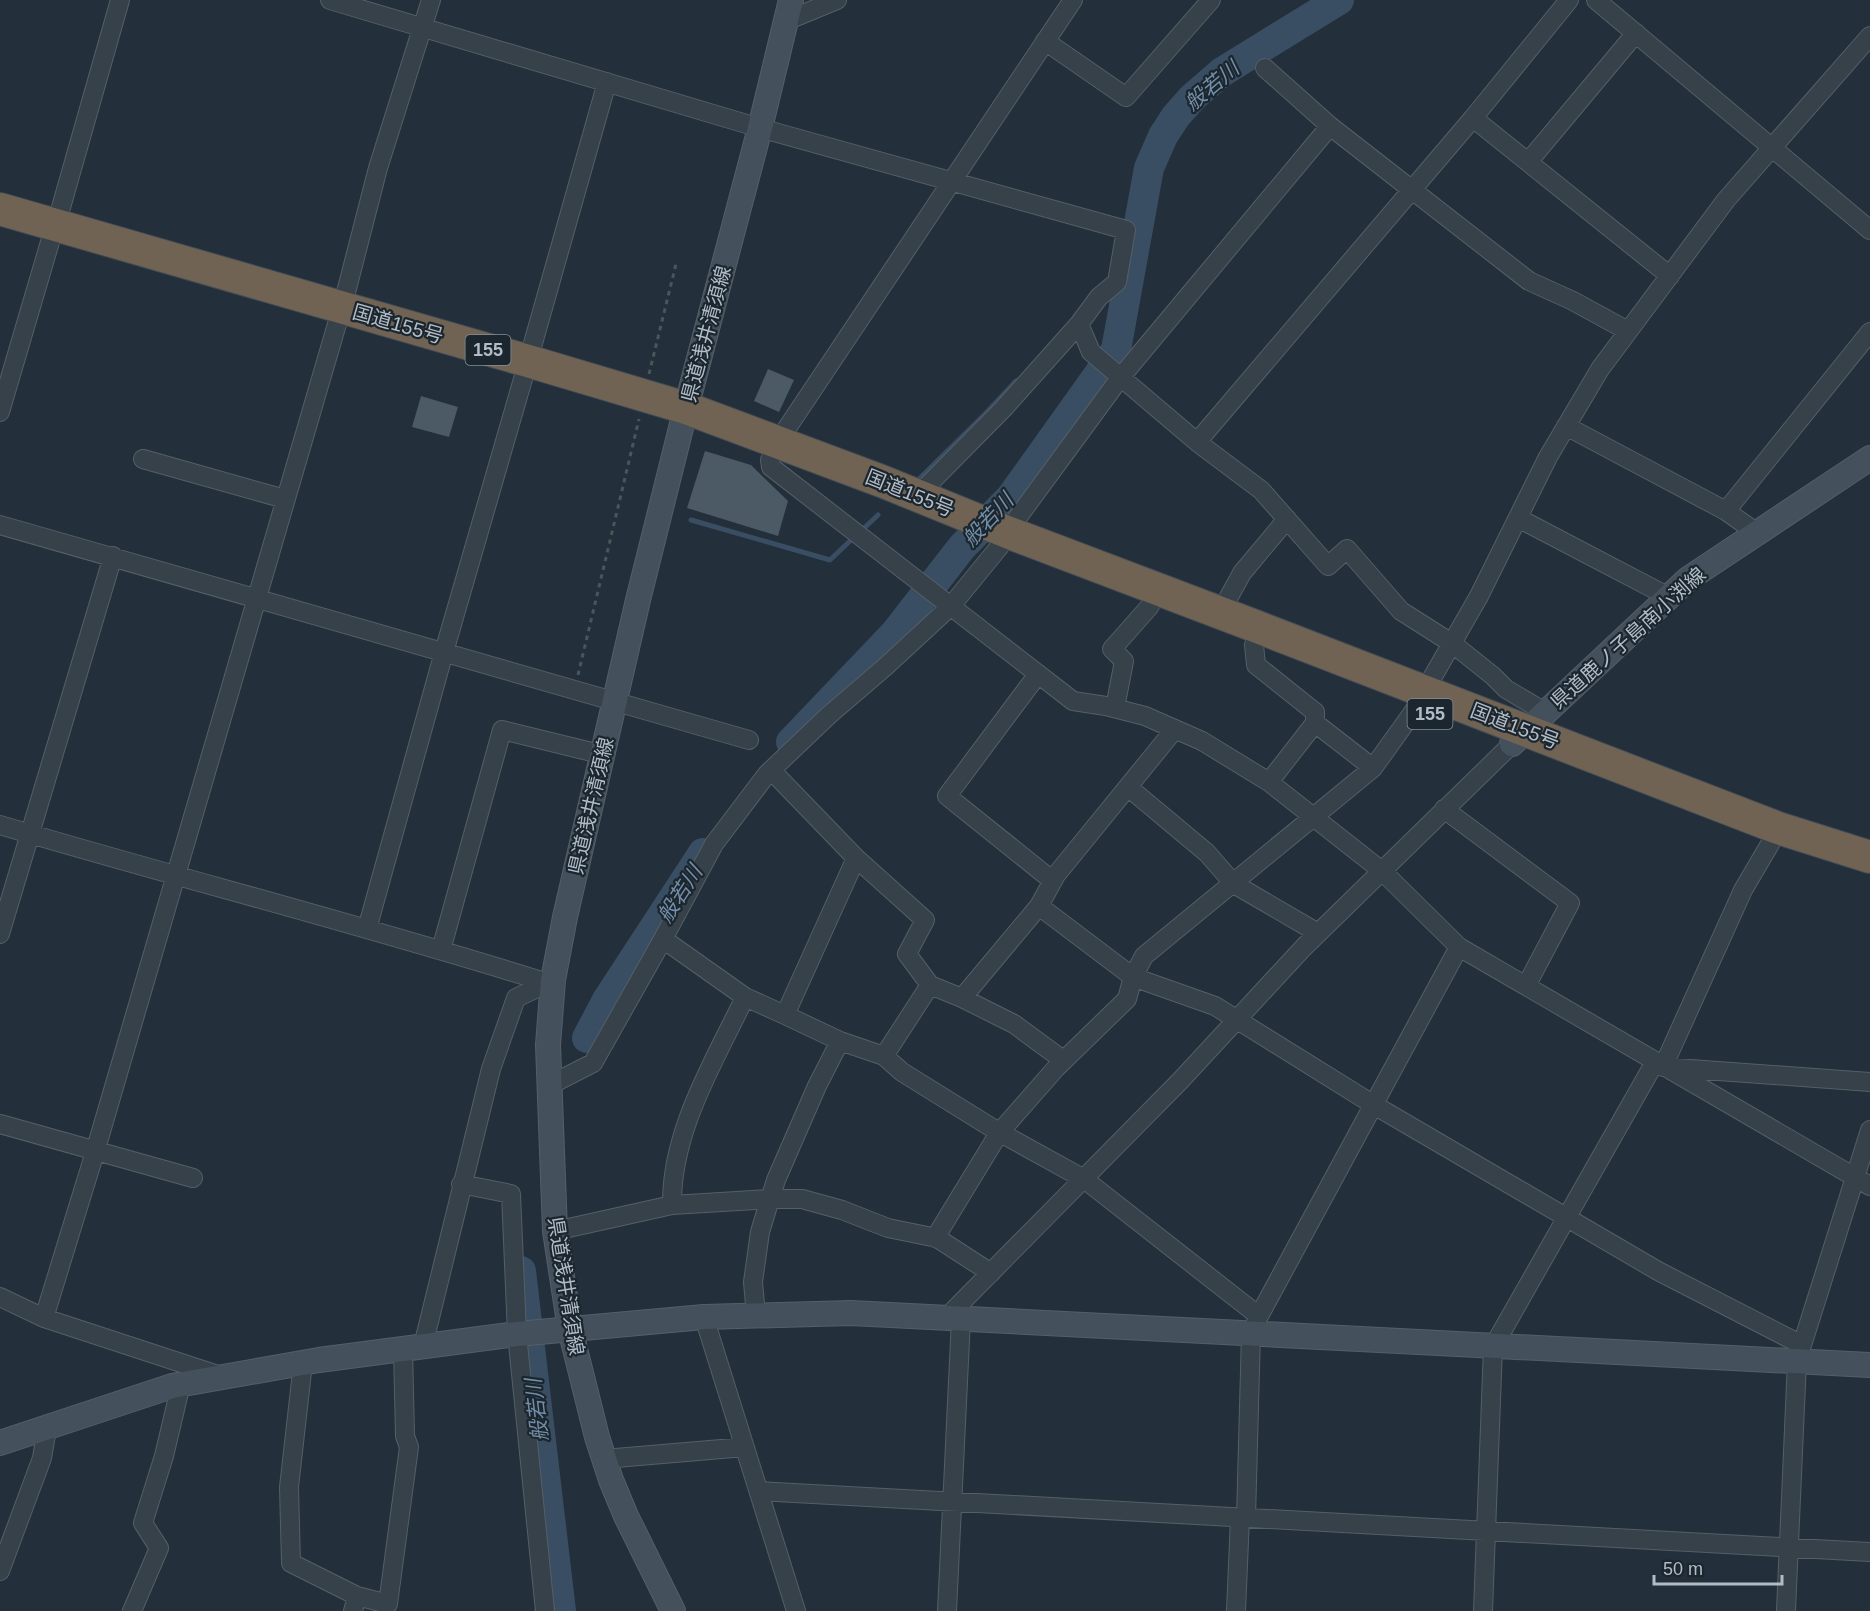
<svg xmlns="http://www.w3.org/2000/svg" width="1870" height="1611" viewBox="0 0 1870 1611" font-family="Helvetica,'Noto Sans JP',sans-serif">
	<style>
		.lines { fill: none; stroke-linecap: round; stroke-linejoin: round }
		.stream { stroke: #394e62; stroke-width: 5 }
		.river { stroke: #394e62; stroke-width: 30 }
		.building { fill: #4c5a65 }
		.street-casing { stroke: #555f68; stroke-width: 20 }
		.secondary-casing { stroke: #555f68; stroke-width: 26 }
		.highway-casing { stroke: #424c55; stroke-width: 34 }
		.path { stroke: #45595a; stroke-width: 3; stroke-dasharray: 4.5 4.5; stroke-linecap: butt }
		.street { stroke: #37414a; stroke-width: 18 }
		.secondary { stroke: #45505d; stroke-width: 24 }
		.highway { stroke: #706354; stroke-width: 32 }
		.labels { text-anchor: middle; stroke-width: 4.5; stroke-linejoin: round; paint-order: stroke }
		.shield { fill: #1c262f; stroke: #858f99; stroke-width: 1.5 }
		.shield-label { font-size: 18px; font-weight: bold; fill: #b2bcc6 }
		.street-label { font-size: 20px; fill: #b2bcc6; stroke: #1c262f }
		.water-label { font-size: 21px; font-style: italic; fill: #748fa8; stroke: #1c262f }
	</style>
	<rect width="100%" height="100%" fill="#232f3a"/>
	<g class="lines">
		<path class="stream" d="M917 481 986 413 1016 381
			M691 520 830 560 852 539
			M861 531 878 515"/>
		<path class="river" d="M791 742 896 632 962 547 1011 497 1116 350 1149 168 1163 136 1176 116 1193 97 1222 72 1339 0
			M587 1038 607 1000 703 853
			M521 1271 561 1611"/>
	</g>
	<path class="building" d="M768 369 794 380 779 412 754 401Z
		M421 396 458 407 449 437 412 427Z
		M705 451 751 465 788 501 778 536 687 508Z"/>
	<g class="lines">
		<defs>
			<path id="street" d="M330 0 760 128 1126 230 1117 282 1099 297 1079 324 1003 409 917 496
				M1596 0 1870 230
				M786 21 837 0
				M1045 41 1126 97 1211 0
				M1265 68 1330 126 1529 281 1573 301 1628 331
				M1473 118 1670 276
				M1528 162 1636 33
				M56 225 120 0
				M342 308 378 168 431 0
				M1079 324 1091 352 1197 442 1261 490 1328 566 1347 549 1401 611 1453 644 1493 676 1506 689 1545 712
				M528 361 607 82
				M0 412 50 242
				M1566 426 1726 511 1757 533
				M1197 442 1473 118 1569 0
				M777 443 1073 0
				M143 459 285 499
				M770 460 771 467 1073 701 1106 706 1145 716 1202 741 1269 782 1382 871 1459 947 1870 1186
				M1726 511 1870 332
				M1518 518 1669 597
				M0 525 749 740
				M1007 532 1120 378 1330 126
				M1220 613 1242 573 1287 519
				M1254 645 1256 665 1315 712V723L1373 768
				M1038 674 947 796 1053 881
				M1424 692 1479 596 1548 457 1600 369 1726 200 1870 36
				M1115 708 1124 661 1112 649 1150 606
				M771 770 856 858 925 920 907 954 930 985 962 998 1039 906 1056 875 1175 729
				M1269 782 1315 723
				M1128 787 1207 853 1234 884 1318 933
				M1444 809 1570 903 1526 986
				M0 825C182 879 367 926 548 983
				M1770 844 1743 890 1663 1067 1870 1082
				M1039 906 1133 977 1215 1006 1374 1105 1658 1271 1802 1345
				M367 929 444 652 523 379
				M0 934 113 556
				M663 939 745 997 785 1015 856 858
				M441 950 502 730 604 755
				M962 998 1014 1024 1063 1060
				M785 1015 840 1041
				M884 1056 930 985
				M550 1085 593 1063 663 939 714 844 767 774 829 715 885 667 951 606 1000 546
				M0 1124 193 1178
				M461 1184 511 1194 517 1334 545 1611
				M672 1205C671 1131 714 1062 745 997
				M555 1231 672 1205 770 1199H802L842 1210 888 1228 937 1238 991 1273
				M935 1238 999 1133 1056 1068 1127 999 1133 977 1144 956 1373 768 1416 708
				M0 1297 44 1318 221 1376
				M756 1315 753 1282 760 1232 770 1199 776 1180 817 1086 840 1041 884 1056 902 1072 997 1131 1084 1179 1259 1316 1251 1333 1246 1518
				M1259 1316 1459 947
				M704 1317 796 1611
				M947 1317 1180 1081 1304 947 1512 744
				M44 1318 95 1152 337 324
				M423 1346 491 1069 516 998 552 981
				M303 1363 289 1487 291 1563 357 1596 353 1611
				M604 1459 745 1447
				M759 1491 1870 1552
				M0 1571 42 1458 47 1428
				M357 1596 388 1604 409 1447 405 1436 403 1349
				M132 1611 159 1548 143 1523 164 1456 181 1384
				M947 1611 961 1319
				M1236 1611 1240 1518
				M1483 1611 1493 1347 1655 1062
				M1786 1611 1797 1361 1870 1130"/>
			<path id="secondary" d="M1512 744 1688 579 1870 458
				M0 1443 172 1386 319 1360 517 1334 704 1317 851 1313 1870 1365
				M673 1611 626 1516 611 1480 597 1437 570 1329 555 1231 548 1045 553 980 565 917 638 600 686 408 760 128 791 0"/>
			<path id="highway" d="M0 209 528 361 686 408 884 482 1007 532 1255 626 1778 828 1870 857"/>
		</defs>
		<use href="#street" class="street-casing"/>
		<use href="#secondary" class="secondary-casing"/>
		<use href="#highway" class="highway-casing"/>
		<path class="path" d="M649 374 676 264
			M578 675 639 419"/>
		<use href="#street" class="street"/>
		<use href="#secondary" class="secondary"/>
		<use href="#highway" class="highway"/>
	</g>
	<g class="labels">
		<g class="shield">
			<rect x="465.5" y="335" width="45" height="30" rx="4.5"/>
			<rect x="1407.5" y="699" width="45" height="30" rx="4.5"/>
		</g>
		<g class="shield-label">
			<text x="488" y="356">155</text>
			<text x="1430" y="720">155</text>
		</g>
		<g class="street-label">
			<text transform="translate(398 324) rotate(16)" y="7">国道155号</text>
			<text transform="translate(706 334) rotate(-75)" y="7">県道浅井清須線</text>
			<text transform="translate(910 493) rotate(22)" y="7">国道155号</text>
			<text transform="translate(1628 638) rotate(-42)" y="7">県道鹿ノ子島南小渕線</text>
			<text transform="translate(1515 726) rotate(21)" y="7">国道155号</text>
			<text transform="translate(591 806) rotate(-77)" y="7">県道浅井清須線</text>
			<text transform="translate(566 1286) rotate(81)" y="7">県道浅井清須線</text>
		</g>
		<g class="water-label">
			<text transform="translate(1212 86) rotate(-40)" y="7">般若川</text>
			<text transform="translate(988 520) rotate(-47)" y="7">般若川</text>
			<text transform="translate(680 894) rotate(-57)" y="7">般若川</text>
			<text transform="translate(537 1410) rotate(-97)" y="7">般若川</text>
		</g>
	</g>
	<path d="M1654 1575v9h128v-9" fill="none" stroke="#b2bcc6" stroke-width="3"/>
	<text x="1663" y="1575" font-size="18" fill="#b2bcc6" stroke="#1c262f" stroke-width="4.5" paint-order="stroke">50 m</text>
</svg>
